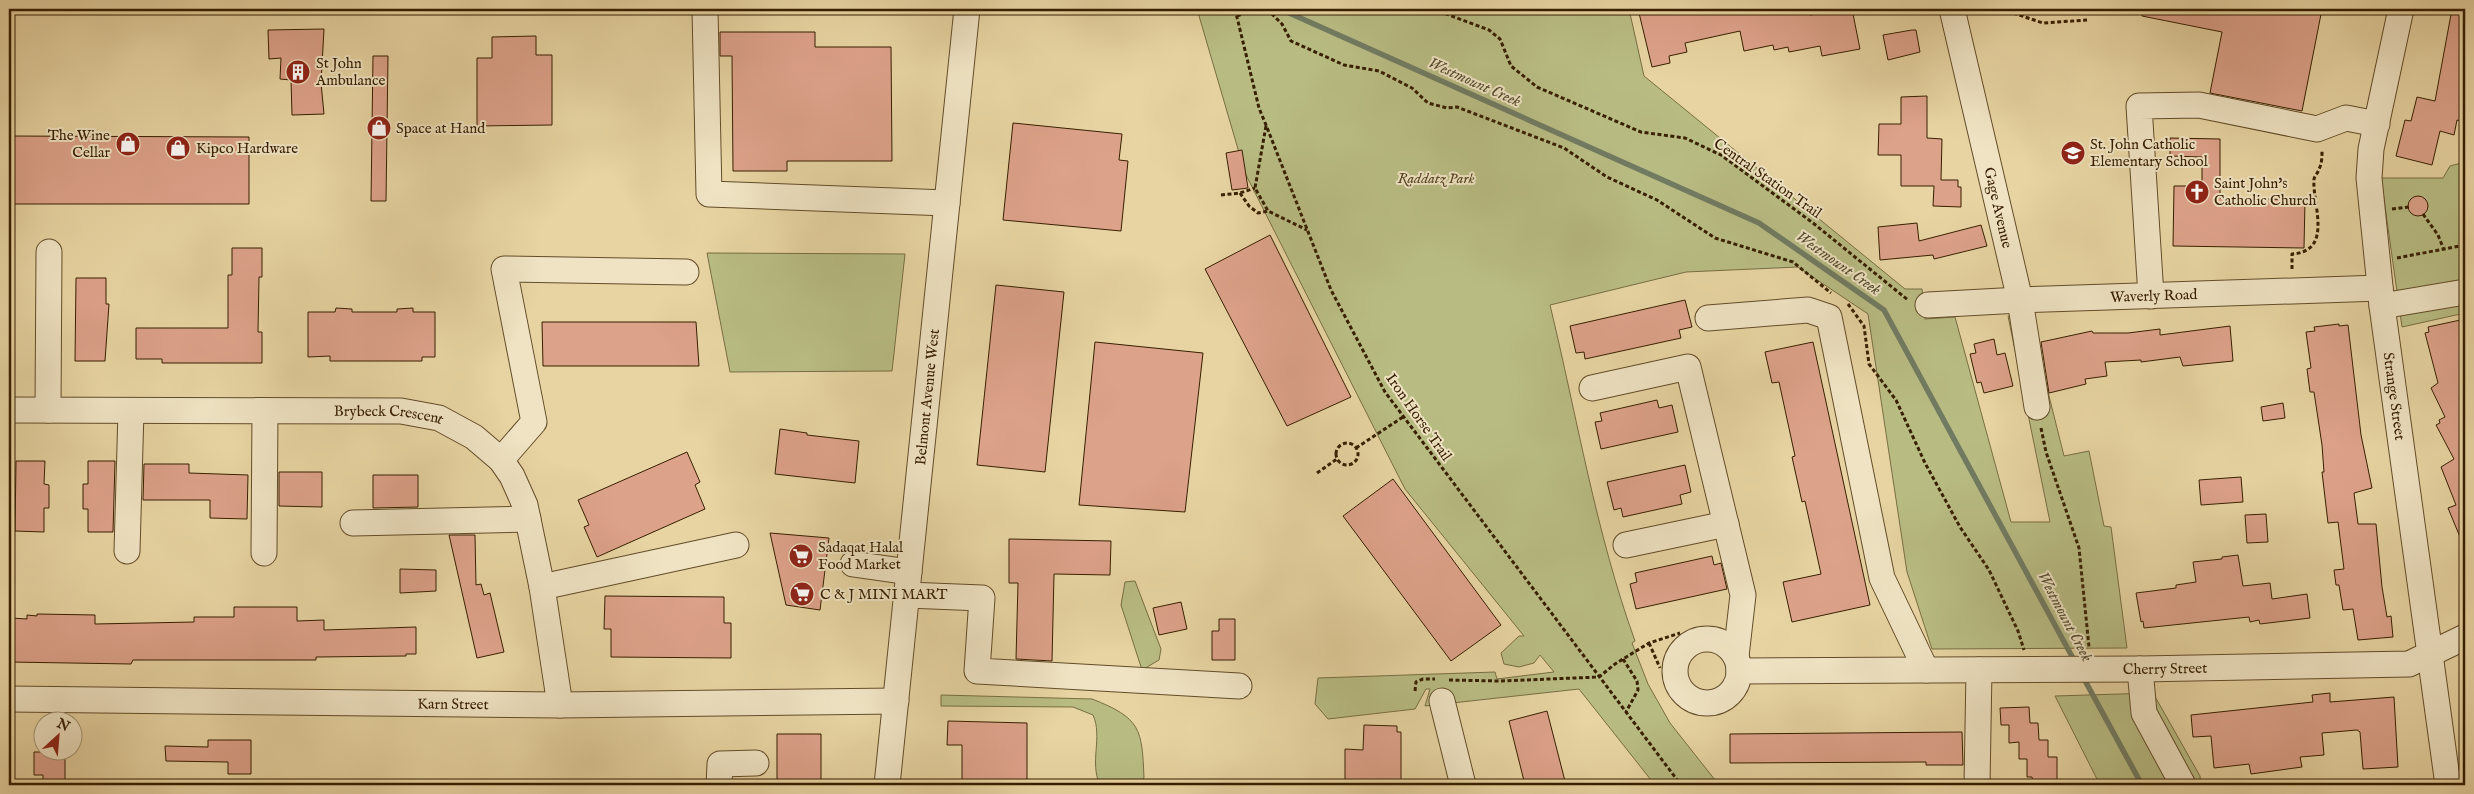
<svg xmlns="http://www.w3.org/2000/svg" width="2474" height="794" viewBox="0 0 2474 794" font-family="'IM FELL English',serif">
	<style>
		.green { fill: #b8bc83; stroke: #786e42 }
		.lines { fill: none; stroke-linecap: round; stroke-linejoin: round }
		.stream { stroke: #717b62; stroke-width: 5.5 }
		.building { fill: #dda28a; stroke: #371f00 }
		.minor-casing { stroke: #634c28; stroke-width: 27 }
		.path { stroke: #371f00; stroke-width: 3; stroke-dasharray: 4 2.5; stroke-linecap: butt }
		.minor { stroke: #efe3c3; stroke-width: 25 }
		.labels { text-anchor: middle; stroke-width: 4; stroke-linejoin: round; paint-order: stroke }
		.poi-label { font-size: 15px; fill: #371f00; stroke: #efe3c3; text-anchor: start }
		.park-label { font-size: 15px; font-style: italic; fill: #574621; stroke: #efe3c3 }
		.street-label { font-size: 15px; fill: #371f00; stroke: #efe3c3 }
		.water-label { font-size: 16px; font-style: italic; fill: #544d31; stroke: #efe3c3 }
	</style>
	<rect width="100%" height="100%" fill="#e7d4a2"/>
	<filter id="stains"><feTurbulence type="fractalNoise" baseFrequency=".004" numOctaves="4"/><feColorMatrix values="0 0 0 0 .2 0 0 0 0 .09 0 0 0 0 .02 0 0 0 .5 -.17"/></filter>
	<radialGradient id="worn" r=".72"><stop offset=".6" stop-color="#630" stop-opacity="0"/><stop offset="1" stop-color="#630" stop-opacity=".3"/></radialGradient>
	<path class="green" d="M1197 9H1629L1644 76 1905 289H1922L1925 319 1955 317 2011 522H2050L2008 316H2029L2064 456 2089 451 2104 526 2111 527 2127 648 1932 649 1907 572 1868 314 1798 267 1686 272 1550 305C1577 417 1596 533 1635 641L1632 643 1648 684 1670 723 1719 785H1655L1579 689 1425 706 1430 689H1426L1415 709 1328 719 1315 704 1318 678 1495 672 1497 679 1554 672 1540 655 1534 663 1519 667 1504 664 1501 653 1519 636H1524L1405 489 1245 173Z
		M2465 162V313L2402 327 2381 178H2443L2450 166Z
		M707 253 905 254 892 371 730 372Z
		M1135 581 1161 649 1159 660 1142 670 1121 605 1125 582Z
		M2153 693 2200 776 2201 785H2100L2055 696Z
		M941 695 1092 699C1141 718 1142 729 1144 778L1136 785H1100C1089 762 1103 737 1093 715L1073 707 941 706Z"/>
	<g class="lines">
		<path class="stream" d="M1287 12 1759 223 1884 310 2075 662
			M2083 677 2142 785"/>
	</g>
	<path class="building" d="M1657 9H1809L1810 15 1852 9 1860 49 1822 56 1820 46 1789 52 1788 47 1774 50 1773 45 1744 51 1740 31 1685 43 1687 52 1669 56 1670 63 1652 67 1639 13Z
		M2143 9H2322L2302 111 2210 93 2222 32 2142 16Z
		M2452 9H2465V122L2457 120 2454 135 2440 131 2432 165 2396 156 2405 120 2411 121 2417 97 2435 101Z
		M324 29 321 83 324 114 292 115 291 80 280 79 281 58 269 59 268 30Z
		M1912 30H1916L1920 52 1888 60 1883 35Z
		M720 32H815V47H891L892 161H787V171H733L732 56H720Z
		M536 36V55H552V125L477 126V58H492V37Z
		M373 56H388L386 201H371Z
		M1927 96V138L1942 139 1941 180H1958V187H1961V207L1933 206 1934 186H1901V155H1878L1879 124H1901V97Z
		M1013 123 1122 134 1119 160 1128 161 1121 231 1003 220Z
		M9 136 249 137V204H9Z
		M2170 138 2220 139V198L2305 200 2304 248 2173 246 2174 186H2202V157L2170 156Z
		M1242 150 1248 188 1232 190 1226 153Z
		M2408 206a10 10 0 1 1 20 0a10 10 0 1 1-20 0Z
		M1917 223 1919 241 1981 225 1987 246 1934 259 1933 255 1880 260 1878 227Z
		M1270 235 1351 397 1287 426 1205 269Z
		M232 248H262V277H259L258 332H262V363H162V359H136V328H228V275H232Z
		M76 278H106V304H109L105 361H75Z
		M996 285 1064 292 1045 472 977 465Z
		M1685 300 1692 327 1679 330 1681 338 1585 359 1584 352 1576 353 1570 326Z
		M336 308 352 309V312H397V309L413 308V312H435V357H422V361H330V356L308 357V312H335Z
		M2465 319V394L2459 397 2465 409V549L2448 508 2456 505 2441 467 2454 459 2436 425 2440 423 2439 420 2445 417 2431 388 2438 383 2425 333 2429 332 2428 327Z
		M542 322H696L699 366H543Z
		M2339 324V326L2348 325 2361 435 2372 488 2354 493 2358 524H2376L2382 587 2387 617 2391 616 2393 637 2358 640 2353 609 2343 610 2339 585H2336L2334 570 2344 569 2338 522 2328 523 2322 472H2324L2322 445 2314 392H2310L2307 369 2311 368 2306 332 2315 331 2314 327Z
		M2230 326 2233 361 2183 366 2180 357 2141 362V360L2105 362 2107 376 2085 379 2086 384 2049 393 2041 342 2092 331 2093 333H2128L2160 329V335Z
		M1994 339 1997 355 2005 353 2013 386 1984 393 1981 382 1977 383 1970 354 1976 353 1974 344Z
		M1095 342 1203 353 1185 512 1079 505Z
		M1813 342 1870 605 1792 622 1783 582 1821 574 1805 501 1802 502 1792 457 1795 456 1779 382 1772 383 1765 352Z
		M1657 400 1659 408 1672 405 1678 432 1601 449 1595 422 1602 421 1600 413Z
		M2283 403 2285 418 2263 421 2261 407Z
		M780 429 807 433V435L859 441 855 483 775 474Z
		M687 452 700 482 695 485 705 509 597 557 584 527 589 525 578 500Z
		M16 461H45L44 484 49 485V508H44V532L15 531Z
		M88 461H115L113 532H88V509H83V484H88Z
		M144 464H189V473L248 475 247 519 210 518V500H143Z
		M1685 465 1691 492 1680 495 1682 504 1623 517 1621 508 1614 510 1607 482Z
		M279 472H322V507L279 506Z
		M373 475H418V507L373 508Z
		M2241 477 2243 502 2201 505 2199 480Z
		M1393 479 1501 625 1451 661 1343 516Z
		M2266 514 2268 542 2247 543 2245 515Z
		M770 533 829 538 820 610 786 605Z
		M449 535H475L476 585 481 584 484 595 490 593 504 652 477 658Z
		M1009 539 1111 541 1110 575 1054 574 1052 661 1016 659 1018 583H1009Z
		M2238 555 2243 586 2270 583 2272 599 2307 594 2310 618 2260 624 2259 620 2250 622 2249 617 2144 628 2143 621 2141 622 2136 593 2176 588V585L2196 582 2193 562 2222 559V557Z
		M1712 556 1714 565 1721 563 1727 589 1636 609 1630 584 1637 582 1635 573Z
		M400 569 436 570V591L400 593Z
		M605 596 724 597V623H731V658L611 657V629H604Z
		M1181 602 1187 629 1159 635 1153 608Z
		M234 607H297V621L324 620V630L416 627V654H406V656L316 657V660H133L131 664 9 662V623H11V618L27 619V615L37 616V614L95 615V624L194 622V617H234Z
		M1219 619H1235V660H1212V631H1219Z
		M2330 693V702L2394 697 2398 767 2363 769 2360 732 2357 730 2322 733 2324 755 2300 757 2302 767 2251 774 2249 764 2214 768 2211 736 2193 737 2191 715 2313 702 2312 695Z
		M2029 707 2030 723H2038L2039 740H2048V757H2057V785H2033L2032 777H2027V759H2019V742L2009 743V725H2001L2000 708Z
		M1547 711 1566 785H1525L1509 721Z
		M948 721 1027 723V785L962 784V745H947Z
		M1364 725 1397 726V732H1401V785L1345 784V749L1363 750Z
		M1962 732 1963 765H1926V762L1730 763V734Z
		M777 734H821V785H777Z
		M208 740H251V774H228V762L166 761 165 746 208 747Z
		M34 752H61V758L65 757V785H43V775H34Z"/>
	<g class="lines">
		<defs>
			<g id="minor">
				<path d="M705 9 709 194 947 203"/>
				<path id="s1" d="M1952 9 2020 300 2037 407"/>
				<path id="s2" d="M2401 9 2371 149 2369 178 2382 306 2448 785"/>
				<path d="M2151 296 2139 106 2199 105 2317 129 2346 118 2377 124"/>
				<path id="s3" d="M1928 305 2020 300 2380 288"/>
				<path d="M2382 306 2465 292"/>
				<path d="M1708 318 1808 310 1829 317 1882 578 1926 670"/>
				<path d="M1592 388 1688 367 1743 595 1736 656"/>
				<path id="s4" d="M9 410 401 411 439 418 474 437 501 460 512 476 525 505 542 587 560 705"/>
				<path d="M48 410 49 252"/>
				<path d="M501 460 534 422 504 269 686 272"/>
				<path d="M353 523 528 519"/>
				<path d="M1626 545 1726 524"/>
				<path d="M127 551 131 411"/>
				<path d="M264 553 265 411"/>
				<path d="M853 564 909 572"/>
				<path d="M542 587 736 545"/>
				<path d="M907 595 982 598 977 671 1239 686"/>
				<circle cx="1707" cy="671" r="32"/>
				<path d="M2140 669 2144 713 2183 785"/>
				<path id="s5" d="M1739 671 2140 669 2409 664 2465 637"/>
				<path id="s6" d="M9 699 560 705 896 701"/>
				<path d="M1442 701 1463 785"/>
				<path d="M719 785 720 764 756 763"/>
				<path id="s7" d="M887 785 967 9"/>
				<path d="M1977 785 1979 670"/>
			</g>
		</defs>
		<use href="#minor" class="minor-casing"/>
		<path class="path" d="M1235 9 1259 108 1266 125 1331 290 1385 392 1681 785
			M1267 9 1282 24 1291 41 1344 65 1379 71 1412 88 1428 103 1447 108 1457 107 1564 148 1607 177 1657 200 1715 238 1793 262 1831 293
			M1433 9 1489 30 1500 39 1511 66 1537 87 1641 132 1685 138 1721 155 1813 223 1908 300
			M2001 9 2043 23 2087 20
			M1237 16 1257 9
			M1266 126 1255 188 1268 211
			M1240 193 1249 206 1258 213 1268 211 1307 230
			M1221 195 1240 193 1255 188
			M2392 209 2409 207
			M2423 214 2438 235 2444 250
			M2397 258 2465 245
			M2292 269V254C2334 251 2312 204 2314 179 2315 175 2318 173 2319 169 2322 164 2322 156 2322 150
			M1848 304 1864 326 1869 364 1896 400 1925 463 1960 527 1989 570 2018 631 2024 650
			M2041 428 2046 452 2079 548 2089 647
			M1336 454a11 11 0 1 1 22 0a11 11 0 1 1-22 0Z
			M1356 448 1403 417
			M1317 473 1337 459
			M1649 643 1660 668
			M1623 659 1637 681 1638 690 1626 712
			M1449 680 1500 681 1599 677 1615 664 1649 643 1680 633
			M1415 691 1416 682 1423 679H1435"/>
		<use href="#minor" class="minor"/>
	</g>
	<defs>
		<symbol id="building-disc" viewBox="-11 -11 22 22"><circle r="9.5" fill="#8f2418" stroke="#efe3c3"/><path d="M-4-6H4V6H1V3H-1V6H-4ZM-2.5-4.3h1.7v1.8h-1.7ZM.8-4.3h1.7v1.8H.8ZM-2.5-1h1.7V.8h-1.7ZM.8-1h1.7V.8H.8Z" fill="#fff"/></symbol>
		<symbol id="shop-disc" viewBox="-11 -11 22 22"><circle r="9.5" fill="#8f2418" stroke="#efe3c3"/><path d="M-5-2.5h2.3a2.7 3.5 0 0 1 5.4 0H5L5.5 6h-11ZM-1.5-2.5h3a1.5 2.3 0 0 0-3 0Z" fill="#fff"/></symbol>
		<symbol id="school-disc" viewBox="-11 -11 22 22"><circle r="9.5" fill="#8f2418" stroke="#efe3c3"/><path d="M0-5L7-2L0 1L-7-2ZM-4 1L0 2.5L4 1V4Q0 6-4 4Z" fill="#fff"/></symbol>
		<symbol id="church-disc" viewBox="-11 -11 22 22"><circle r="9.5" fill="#8f2418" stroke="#efe3c3"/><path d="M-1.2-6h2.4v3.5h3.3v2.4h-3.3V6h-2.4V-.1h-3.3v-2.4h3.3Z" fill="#fff"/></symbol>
		<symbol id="supermarket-disc" viewBox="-11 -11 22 22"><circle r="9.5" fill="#8f2418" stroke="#efe3c3"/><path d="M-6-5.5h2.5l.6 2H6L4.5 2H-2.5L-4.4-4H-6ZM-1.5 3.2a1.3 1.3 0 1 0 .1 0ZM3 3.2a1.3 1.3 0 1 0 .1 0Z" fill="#fff"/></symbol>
	</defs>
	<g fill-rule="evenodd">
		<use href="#building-disc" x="284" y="58" width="28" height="28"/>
		<use href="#shop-disc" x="365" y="114" width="28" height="28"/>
		<use href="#shop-disc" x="114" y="130" width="28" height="28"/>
		<use href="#shop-disc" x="164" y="134" width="28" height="28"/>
		<use href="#school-disc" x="2059" y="139" width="28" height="28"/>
		<use href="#church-disc" x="2183" y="178" width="28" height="28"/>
		<use href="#supermarket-disc" x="787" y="542" width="28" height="28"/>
		<use href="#supermarket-disc" x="788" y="580" width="28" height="28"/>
	</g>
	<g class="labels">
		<g class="poi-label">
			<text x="316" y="68">St John<tspan x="316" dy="17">Ambulance</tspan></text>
			<text x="396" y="133">Space at Hand</text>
			<text x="110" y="140" text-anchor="end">The Wine<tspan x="110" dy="17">Cellar</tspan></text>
			<text x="2090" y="149">St. John Catholic<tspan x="2090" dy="17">Elementary School</tspan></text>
			<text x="196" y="153">Kipco Hardware</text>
			<text x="2214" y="188">Saint John's<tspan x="2214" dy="17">Catholic Church</tspan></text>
			<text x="818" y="552">Sadaqat Halal<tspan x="818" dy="17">Food Market</tspan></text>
			<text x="820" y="599">C &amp; J MINI MART</text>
		</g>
		<g class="park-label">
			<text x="1436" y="183">Raddatz Park</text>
		</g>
		<g class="street-label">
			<text transform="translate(1768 178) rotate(35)" y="5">Central Station Trail</text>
			<text dy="5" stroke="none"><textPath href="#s1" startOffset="204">Gage Avenue</textPath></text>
			<text dy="5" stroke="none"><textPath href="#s3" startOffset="226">Waverly Road</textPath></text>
			<text dy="5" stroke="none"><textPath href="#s2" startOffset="392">Strange Street</textPath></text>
			<text dy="5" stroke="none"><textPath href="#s7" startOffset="390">Belmont Avenue West</textPath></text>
			<text dy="5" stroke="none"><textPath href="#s4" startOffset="380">Brybeck Crescent</textPath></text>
			<text transform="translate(1419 417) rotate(55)" y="5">Iron Horse Trail</text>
			<text dy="5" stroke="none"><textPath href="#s5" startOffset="426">Cherry Street</textPath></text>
			<text dy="5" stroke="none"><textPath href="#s6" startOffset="444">Karn Street</textPath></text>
		</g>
		<g class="water-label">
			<text transform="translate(1475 81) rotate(24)" y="6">Westmount Creek</text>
			<text transform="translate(1839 262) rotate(35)" y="6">Westmount Creek</text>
			<text transform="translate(2066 616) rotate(62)" y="6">Westmount Creek</text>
		</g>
	</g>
	<rect width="2474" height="794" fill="none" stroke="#e7d4a2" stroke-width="30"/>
	<rect x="10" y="10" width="2454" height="774" fill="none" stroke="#371f00" stroke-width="2.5"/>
	<rect x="15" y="15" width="2444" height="764" fill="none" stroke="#371f00"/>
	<g transform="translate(58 736) rotate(26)"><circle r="24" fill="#efe3c3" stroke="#a59575"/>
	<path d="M0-4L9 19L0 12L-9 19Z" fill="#8f2418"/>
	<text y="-8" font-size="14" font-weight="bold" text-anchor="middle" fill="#371f00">N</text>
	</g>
	<rect width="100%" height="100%" filter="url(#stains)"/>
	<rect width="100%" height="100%" fill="url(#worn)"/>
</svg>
